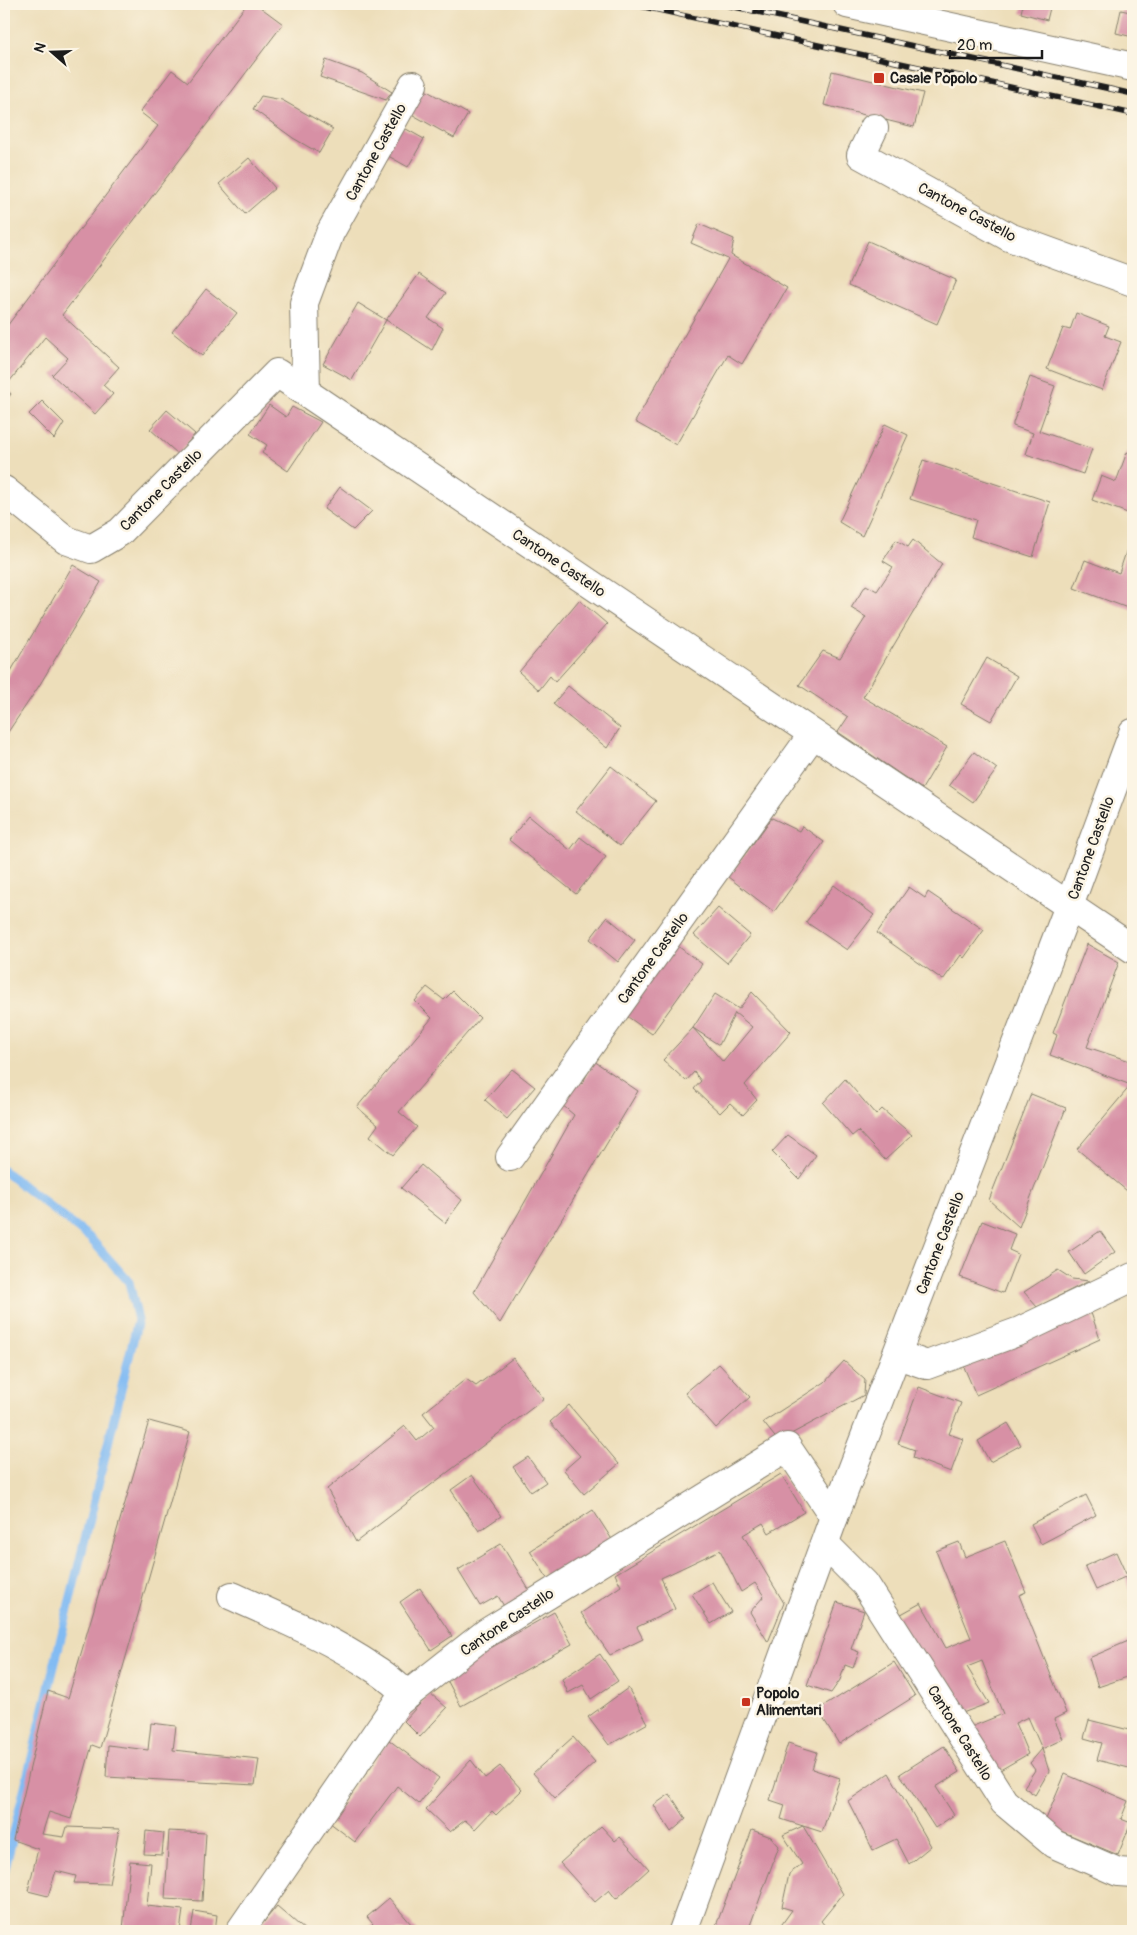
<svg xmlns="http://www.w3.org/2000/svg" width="1137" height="1935" viewBox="0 0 1137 1935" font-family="Pangolin,sans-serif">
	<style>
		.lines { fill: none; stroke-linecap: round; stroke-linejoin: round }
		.stream { stroke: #82bbf3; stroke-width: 9 }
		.building { fill: #d790a5; fill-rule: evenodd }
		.street-casing { stroke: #847d6b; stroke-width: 30 }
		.secondary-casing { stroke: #847d6b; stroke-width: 30 }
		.street { stroke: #fff; stroke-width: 28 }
		.secondary { stroke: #fff; stroke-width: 28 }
		.rail-casing { stroke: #1c1c1c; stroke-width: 5.5 }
		.rail { stroke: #fcf5e5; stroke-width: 4; stroke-dasharray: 11; stroke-linecap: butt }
		.poi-dot { fill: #c8321e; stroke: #fcf5e5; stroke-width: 2 }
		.labels { text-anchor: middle; stroke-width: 5; stroke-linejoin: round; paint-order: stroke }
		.poi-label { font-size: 15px; font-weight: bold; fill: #1c1c1c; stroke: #fcf5e5; text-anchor: start }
		.street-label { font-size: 15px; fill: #1c1c1c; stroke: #fcf5e5 }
	</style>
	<rect width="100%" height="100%" fill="#fcf5e5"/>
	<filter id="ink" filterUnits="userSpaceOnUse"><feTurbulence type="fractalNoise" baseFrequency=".02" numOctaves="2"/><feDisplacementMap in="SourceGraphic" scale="10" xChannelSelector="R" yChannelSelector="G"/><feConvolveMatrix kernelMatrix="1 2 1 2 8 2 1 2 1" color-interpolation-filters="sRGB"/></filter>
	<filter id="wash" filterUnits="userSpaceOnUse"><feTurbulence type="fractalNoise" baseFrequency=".0096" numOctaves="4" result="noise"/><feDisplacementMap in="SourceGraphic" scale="20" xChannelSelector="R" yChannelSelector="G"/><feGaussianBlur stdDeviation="1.12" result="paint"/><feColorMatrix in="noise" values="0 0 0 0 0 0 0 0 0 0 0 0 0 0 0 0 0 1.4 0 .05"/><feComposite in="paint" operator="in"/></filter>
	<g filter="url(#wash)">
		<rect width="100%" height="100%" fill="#eddeba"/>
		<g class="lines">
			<path class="stream" d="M4 1171 90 1238 129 1282 138 1320 4 1873"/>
		</g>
		<g id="blocks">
			<path class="building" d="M247 4H256L283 24 62 315 119 367 103 385 113 394 95 414 52 375 68 358 45 337 5 387 11 394 4 403V330L158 126 140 112 172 70 188 82Z
				M1023 4H1051L1047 20 1021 13Z
				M1132 4H1133V37L1116 33 1121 10 1130 12Z
				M326 60 362 73 392 92 386 100 320 77Z
				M832 71 923 93 914 127 824 105Z
				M420 87 468 114 454 138 406 111Z
				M261 96 282 100 333 129 319 153 293 138 253 109Z
				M399 125 424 139 408 167 383 153Z
				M249 158 275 188 245 214 219 184Z
				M699 224 734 239 731 255 787 288 742 364 728 355 676 445 635 422 728 259 691 243Z
				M868 241 956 280 937 324 849 285Z
				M419 274 446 293 428 318 443 328 432 350 386 320Z
				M206 289 237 313 202 356 172 332Z
				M358 303 386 320 352 380 323 364Z
				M1076 313 1109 326 1105 336 1121 342 1102 390 1047 369 1063 328 1070 330Z
				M1030 377 1055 386 1039 431 1092 449 1083 474 1026 454 1033 433 1013 426V423Z
				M42 401 64 423 54 439 29 414Z
				M269 405 286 417 292 407 321 422 288 471 262 453 267 445 250 434Z
				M167 410 195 434 178 454 150 429Z
				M885 424 908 435 862 536 839 522Z
				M1127 452 1133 455V515L1092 500 1101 476 1116 482Z
				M923 460 1050 502 1033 557 971 537 976 520 910 499Z
				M340 487 372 511 353 530 324 509Z
				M896 540 908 547 913 540 942 564 863 697 947 747 922 789 838 732 848 717 799 685 823 651 840 658 866 617 851 608 866 585 877 591 893 567 883 561Z
				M1127 549 1133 551V610L1074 588 1085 560 1119 573Z
				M73 565 101 582 39 686 4 738V683Z
				M579 600 607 624 555 682 550 676 539 690 519 672Z
				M987 658 1017 676 991 721 961 704Z
				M568 686 620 728 607 748 553 704Z
				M974 752 997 769 973 802 949 785Z
				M611 766 656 801 620 846 576 811Z
				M529 816 570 850 580 837 606 857 576 894 509 840Z
				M772 818 799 831 802 826 824 842 774 912 728 877Z
				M834 885 874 915 847 950 806 922Z
				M909 887 925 898 928 892 984 930 964 958 961 955 943 980 877 933Z
				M718 908 750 935 727 963 694 935Z
				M607 917 635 940 618 962 590 939Z
				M671 941 702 964 652 1034 621 1012Z
				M1087 944 1119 962 1087 1047 1133 1062 1131 1085 1050 1055 1057 1035 1053 1033Z
				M427 987 444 1000 453 991 480 1018 399 1112 417 1127 393 1155 370 1136 378 1125 357 1107 432 1018 415 1001Z
				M752 992 791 1032 745 1085 757 1100 743 1115 730 1103 720 1113 694 1089 701 1081 694 1072 686 1081 663 1060 693 1028 715 994 739 1009ZM735 1013 752 1027 723 1062 693 1028 719 1045Z
				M594 1061 638 1091 500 1323 474 1292 574 1115 561 1104 578 1080 582 1084Z
				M512 1069 535 1087 507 1119 485 1100Z
				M845 1079 876 1115 882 1109 912 1135 885 1160 858 1131 852 1136 823 1103Z
				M1131 1085 1133 1087V1196L1077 1149Z
				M1031 1094 1066 1108 1019 1227 989 1200Z
				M788 1135 816 1155 799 1179 772 1152Z
				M421 1165 462 1200 445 1223 401 1188Z
				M982 1221 1015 1234 1009 1250 1018 1254 1003 1293 960 1277Z
				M1100 1231 1115 1252 1084 1274 1069 1252Z
				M1058 1270 1072 1279 1089 1281 1037 1307 1024 1292Z
				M1090 1310 1100 1339 976 1395 964 1367Z
				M513 1358 544 1399 356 1542 327 1489 405 1426 417 1441 434 1427 423 1413 466 1379 476 1386Z
				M844 1361 865 1380 864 1395 778 1441 763 1422 825 1382Z
				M719 1364 750 1397 716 1428 685 1393Z
				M919 1387 961 1403 949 1434 963 1439 951 1472 913 1458 915 1450 898 1444Z
				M569 1405 619 1464 584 1494 564 1470 580 1456 550 1422Z
				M149 1421 190 1432 100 1748 92 1745 71 1819 49 1812 42 1834 64 1837 67 1827 119 1829 109 1884 74 1883 76 1876 56 1871 48 1896 28 1891 38 1849 13 1840 48 1691 68 1698Z
				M1008 1423 1021 1445 990 1462 978 1441Z
				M528 1457 546 1482 531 1492 513 1467Z
				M781 1474 804 1512 769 1533 763 1523 743 1535 784 1603 768 1642 750 1612 764 1596 755 1583 741 1592 720 1550 661 1578 675 1609 637 1627 643 1639 610 1655 581 1613 621 1586 615 1574Z
				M472 1475 501 1516 479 1531 451 1490Z
				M1086 1495 1096 1515 1041 1544 1031 1524Z
				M593 1510 613 1541 550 1582 530 1551Z
				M1005 1541 1026 1592 1019 1595 1066 1713 1054 1719 1063 1739 1042 1749 1028 1717 1015 1723 1028 1754 988 1777 961 1731 1003 1714 982 1661 967 1667 989 1703 952 1717 894 1618 921 1603 946 1648 971 1638 936 1551 959 1542 965 1557Z
				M501 1544 531 1593 505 1608 498 1596 480 1606 458 1570Z
				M1116 1552 1127 1576 1133 1574V1602L1125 1577 1096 1590 1085 1566Z
				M712 1582 731 1612 711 1624 692 1594Z
				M420 1588 452 1636 431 1650 400 1602Z
				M837 1602 864 1611 851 1649 859 1652 853 1668 845 1665 840 1680 831 1693 807 1685Z
				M554 1612 572 1644 461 1706 446 1678 487 1650Z
				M1133 1639V1675L1098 1687 1089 1658Z
				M600 1654 618 1681 591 1699 583 1685 568 1693 562 1679Z
				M894 1662 915 1696 839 1744 818 1710Z
				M628 1688 648 1723 609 1745 588 1717Z
				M430 1693 447 1708 420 1737 404 1721Z
				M1089 1720 1133 1731V1769L1097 1760 1102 1743 1084 1738Z
				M151 1723 176 1726 173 1750 259 1759 255 1785 106 1777 108 1745 148 1750Z
				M573 1737 595 1762 555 1798 533 1773Z
				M389 1740 439 1778 419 1804 397 1786 355 1842 329 1822Z
				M788 1743 817 1752 812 1769 840 1778 822 1832 781 1819 785 1805 770 1800Z
				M944 1746 960 1772 936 1787 954 1815 935 1828 900 1774Z
				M1042 1749 1049 1771 1035 1795 1024 1787 1035 1770 1030 1763Z
				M471 1760 485 1778 500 1766 522 1790 496 1815 492 1811 475 1829 465 1820 450 1832 426 1809Z
				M889 1773 931 1846 909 1864 896 1839 873 1850 848 1801Z
				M1065 1774 1128 1801 1121 1819 1131 1823 1118 1855 1044 1824Z
				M670 1794 686 1819 671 1832 654 1805Z
				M601 1826 615 1841 620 1837 649 1869 616 1899 609 1890 595 1902 560 1863Z
				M803 1826 843 1894 821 1921 826 1927 823 1931H777L792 1910 782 1907 789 1874 802 1864 783 1835Z
				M752 1830 771 1837 779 1846 748 1931H714Z
				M146 1831 164 1833 162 1855 144 1854Z
				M169 1831 206 1833 202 1901 165 1899Z
				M130 1861 151 1863 147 1906 183 1910 180 1931H144L123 1929Z
				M389 1898 417 1931H364L373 1924 367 1917Z
				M277 1906 306 1931H256Z
				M194 1911 217 1915 215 1931H191Z"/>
		</g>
	</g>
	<g filter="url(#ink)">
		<use href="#blocks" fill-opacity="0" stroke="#847d6b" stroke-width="1"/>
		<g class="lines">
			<defs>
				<path id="street" d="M847 4 1133 67
					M874 128 861 155 1009 237 1133 282
					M306 392 304 303 330 233 413 85
					M4 490 66 540 91 549 120 532 277 373 1133 949
					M510 1157 813 734
					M898 1355 927 1365 1020 1331 1133 1277
					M825 1544 865 1584 1004 1802 1054 1844 1118 1872 1133 1873
					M232 1596C281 1618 331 1639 375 1669 387 1676 397 1686 408 1695
					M240 1931 397 1703 486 1633 787 1447 834 1517"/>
				<path id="secondary" d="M683 1931 834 1517 1069 906 1133 733"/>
			</defs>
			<use href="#street" class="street-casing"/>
			<use href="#secondary" class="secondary-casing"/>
			<use href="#street" class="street"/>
			<use href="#secondary" class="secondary"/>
			<defs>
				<path id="rail" d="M631 4 1133 114
					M721 4 1133 94"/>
			</defs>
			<use href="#rail" class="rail-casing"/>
			<use href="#rail" class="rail"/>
		</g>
	</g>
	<g class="poi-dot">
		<rect x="873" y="72" width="12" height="12" rx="2.5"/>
		<rect x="741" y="1697" width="10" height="10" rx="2.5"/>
	</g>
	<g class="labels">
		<g class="poi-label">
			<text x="890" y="83">Casale Popolo</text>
			<text x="756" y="1698">Popolo<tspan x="756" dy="17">Alimentari</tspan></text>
		</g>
		<g class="street-label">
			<text transform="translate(376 152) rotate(-61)" y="5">Cantone Castello</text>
			<text transform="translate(967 212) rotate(28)" y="5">Cantone Castello</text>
			<text transform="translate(161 490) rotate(-45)" y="5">Cantone Castello</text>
			<text transform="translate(559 563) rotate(34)" y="5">Cantone Castello</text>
			<text transform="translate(1091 848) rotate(-70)" y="5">Cantone Castello</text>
			<text transform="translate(653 958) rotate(-54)" y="5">Cantone Castello</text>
			<text transform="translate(940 1243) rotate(-69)" y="5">Cantone Castello</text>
			<text transform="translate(507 1622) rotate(-34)" y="5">Cantone Castello</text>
			<text transform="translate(960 1733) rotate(58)" y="5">Cantone Castello</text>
		</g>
	</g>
	<rect width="1137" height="1935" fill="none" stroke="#fcf5e5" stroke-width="20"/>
	<g transform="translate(52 52) rotate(290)" stroke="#fcf5e5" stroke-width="4" paint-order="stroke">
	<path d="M0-4L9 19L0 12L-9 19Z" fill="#1c1c1c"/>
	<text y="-8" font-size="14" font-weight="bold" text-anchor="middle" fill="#1c1c1c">N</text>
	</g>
	<path d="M950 50v8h92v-8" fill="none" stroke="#1c1c1c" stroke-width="2.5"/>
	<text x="957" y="50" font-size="15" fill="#1c1c1c" stroke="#fcf5e5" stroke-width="4" paint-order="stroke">20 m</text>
</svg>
